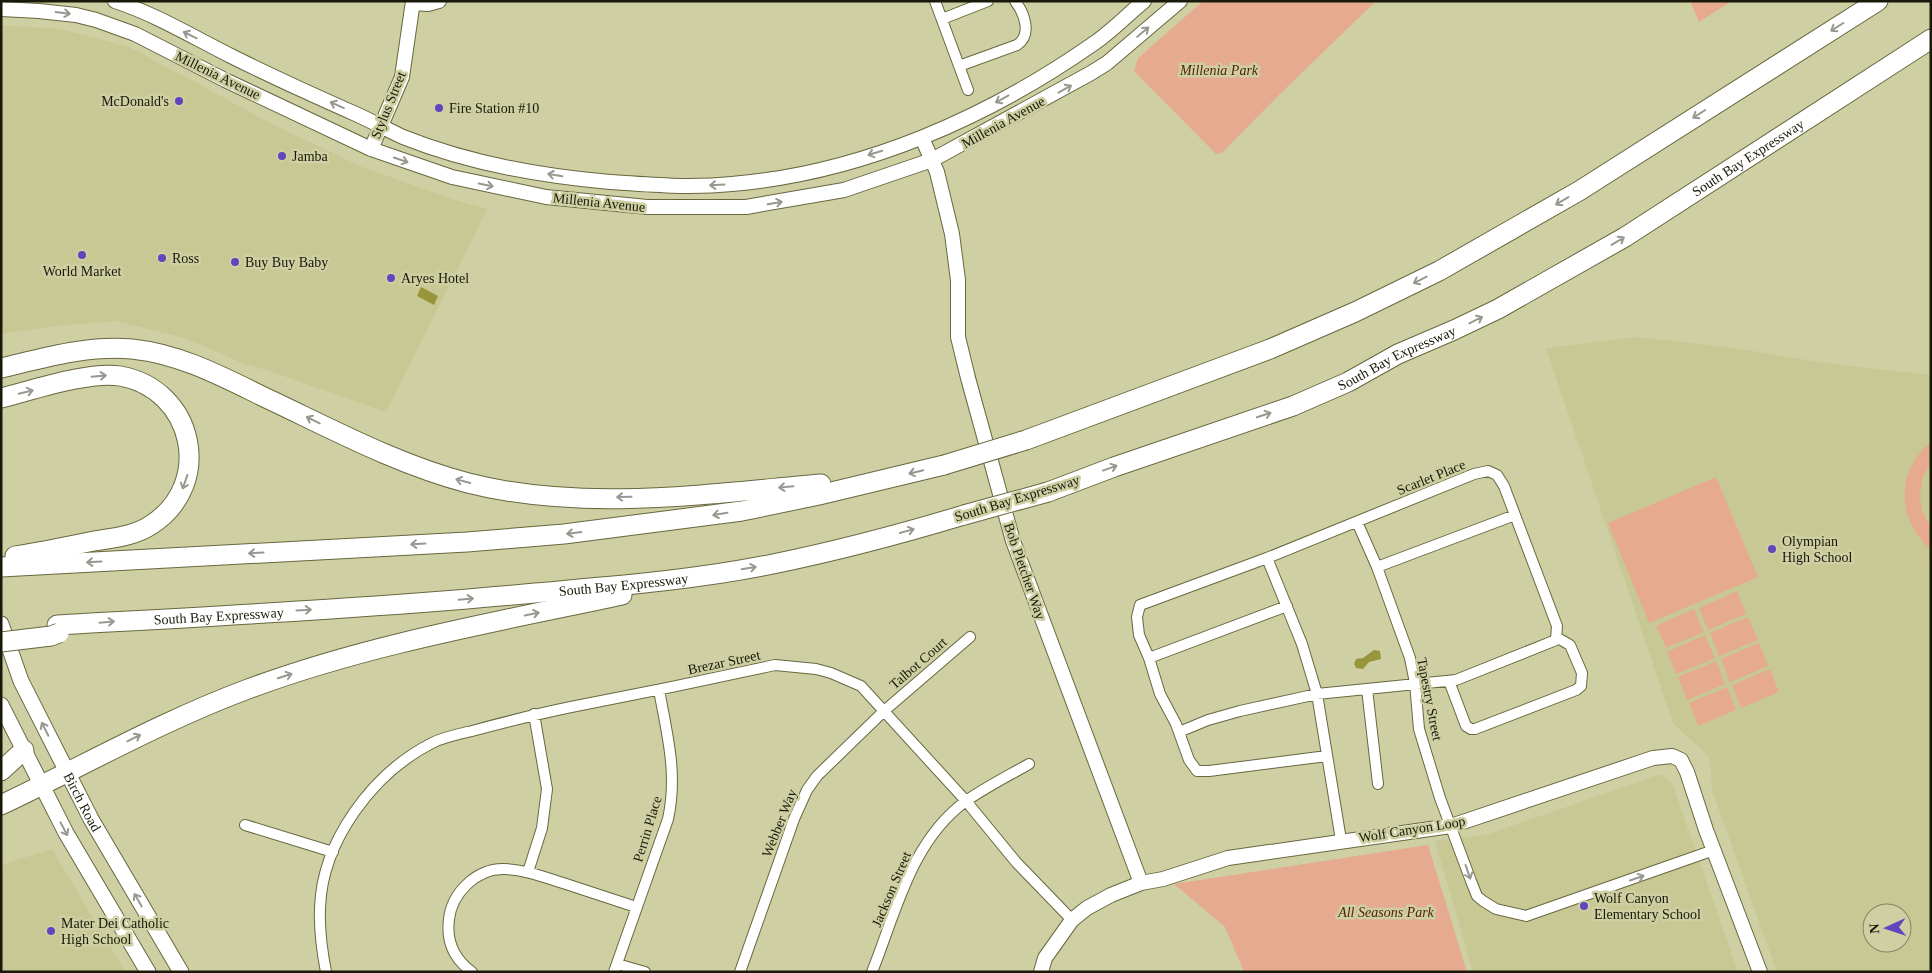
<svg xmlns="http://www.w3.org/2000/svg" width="1932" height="973" viewBox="0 0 1932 973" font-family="Georgia,serif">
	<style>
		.built { fill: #c8c894; fill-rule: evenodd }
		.green { fill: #e6ab8e }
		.water { fill: #98963c }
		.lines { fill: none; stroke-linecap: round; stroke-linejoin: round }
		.minor-casing { stroke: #68673f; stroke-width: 12 }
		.tertiary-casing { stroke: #68673f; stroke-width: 16 }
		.secondary-casing { stroke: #68673f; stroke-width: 17 }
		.motorway-casing { stroke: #68673f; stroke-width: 21 }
		.minor { stroke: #fff; stroke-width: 10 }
		.tertiary { stroke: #fff; stroke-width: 14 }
		.secondary { stroke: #fff; stroke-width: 15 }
		.motorway { stroke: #fff; stroke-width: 19 }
		.motorway-bridge-casing { stroke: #68673f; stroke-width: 21; stroke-linecap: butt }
		.motorway-bridge { stroke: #fff; stroke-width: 19 }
		.oneway { stroke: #989890 }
		.poi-dot { fill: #6045bd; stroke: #cecfa3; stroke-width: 2 }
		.labels { text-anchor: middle; stroke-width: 5; stroke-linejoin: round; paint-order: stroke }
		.park-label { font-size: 14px; font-style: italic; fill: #552302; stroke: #cecfa3 }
		.street-label { font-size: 14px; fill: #191909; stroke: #cecfa3 }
		.poi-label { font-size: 14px; fill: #191909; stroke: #cecfa3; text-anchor: start }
	</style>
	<rect width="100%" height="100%" fill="#cecfa3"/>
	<path class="built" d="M1 25 60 29 126 46 142 53 162 66 180 74 272 124 362 167 455 200 487 209 386 412 272 372 242 363 185 338 115 321 55 326 1 334Z
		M1637 337 1741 349 1825 363 1931 375V972H1777L1713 793 1709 757 1673 723 1546 348ZM1872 913H1902V943H1872Z
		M1661 774 1672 783 1738 972H1473L1435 841 1486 835Z
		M52 849 76 890 126 972H1V865Z"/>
	<path class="green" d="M1203 1H1376L1279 95 1222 153 1216 154 1134 71 1138 58Z
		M1690 1H1732L1699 22Z
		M1931 442V464L1923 476 1920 495 1922 511 1931 527V565H1930L1929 550 1930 549C1897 520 1895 471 1931 442Z
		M1716 477 1758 577 1649 623 1608 523Z
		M1737 591 1746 614 1708 630 1699 608Z
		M1694 609 1704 632 1666 648 1656 626Z
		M1748 617 1758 640 1719 656 1710 633Z
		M1705 635 1715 658 1676 674 1667 652Z
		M1759 643 1768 666 1730 682 1721 659Z
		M1716 661 1725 684 1687 700 1678 677Z
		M1770 669 1779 692 1741 708 1732 685Z
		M1727 687 1736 710 1698 726 1689 703Z
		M1428 845 1467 972H1244L1225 927 1174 884Z"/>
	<path class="water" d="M421 287 438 296 434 305 417 296Z
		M1374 650 1380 651 1381 659 1369 662 1363 669 1356 668 1354 664 1356 659 1363 658Z"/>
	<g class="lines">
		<defs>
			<path id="minor" d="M935 1 968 90
				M942 19 988 1
				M959 66 1017 45C1032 35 1025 14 1015 1
				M1357 522 1377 567 1410 658 1415 683 1419 729 1440 798 1471 881 1477 896 1483 901 1496 909 1526 916 1714 850
				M1267 558 1302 644 1317 694 1341 840
				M1377 567 1515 515
				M1149 658 1287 606
				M1449 681 1466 726 1471 729H1475L1576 690 1581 686 1582 673 1570 645 1556 637
				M1367 689 1378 784
				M1179 732 1208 720 1240 711 1317 694 1456 680 1556 640 1557 626 1504 486 1497 475 1488 471 1474 474 1267 558 1140 605 1137 617 1139 635 1149 658 1160 694 1176 724 1189 760 1197 771H1209L1327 756
				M245 825 333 852
				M528 872 542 828 547 789 534 714
				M617 964 645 972
				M326 972C322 951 319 930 320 908 322 841 373 773 432 743 444 737 459 734 472 731 505 722 537 714 571 707 639 694 707 680 775 665L816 669 831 673 861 686 966 801 1016 862 1072 920
				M472 972C454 959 446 942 449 919 452 893 476 869 503 869 523 869 544 877 563 883 587 891 611 899 636 907
				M614 972 668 819C678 774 667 734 659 690
				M740 972 794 819 807 790 817 776 884 711 970 637
				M872 972C896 912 911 841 966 801 986 787 1008 776 1029 764"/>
			<path id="tertiary" d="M115 1C155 14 193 37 231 56 273 77 315 96 358 115 373 122 388 130 403 137 468 163 540 176 610 182 651 185 691 188 732 184 862 173 987 118 1093 44 1111 32 1127 15 1144 1
				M414 3 428 4 439 1
				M1 9 39 11 76 15 96 20 135 34 225 80 371 149 452 177 546 197 647 207H746L844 190 932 160 1091 73 1107 63 1180 1
				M922 138 937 172 952 234 958 280V337L968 378 1013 541 1141 883
				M371 149 402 77 413 1
				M1041 972 1045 958 1072 920 1087 908 1111 895 1141 883 1163 879 1228 858 1451 826 1653 758 1672 756 1681 760 1687 772 1706 830 1760 972"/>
			<g id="secondary">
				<path id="s1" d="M1 624 21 681 91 819 181 972"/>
				<path d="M1 705 66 833 148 972"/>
			</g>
			<g id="motorway">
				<path d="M1 368C44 358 87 345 132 349 180 354 221 376 264 397 330 428 396 464 468 483 582 512 706 494 821 484"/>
				<path d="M1 398C33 390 89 371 120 376 194 389 215 484 151 525 133 537 110 538 89 542 65 547 40 552 15 556"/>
				<path d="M1026 440 1270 349 1355 312 1439 271 1579 191 1878 1"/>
				<path id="s2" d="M1048 492 1114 467 1293 406 1348 382 1398 354 1454 330 1498 309 1625 237 1931 39"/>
				<path d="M1 567 467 542 564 534 742 511 819 495 944 465"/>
				<path id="s3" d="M57 625C216 616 376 608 535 593 614 586 695 580 773 564 837 551 901 534 964 515"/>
				<path d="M1 771 24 750"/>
				<path d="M1 805C83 766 162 721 248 689 369 644 496 622 622 595"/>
			</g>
		</defs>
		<use href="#minor" class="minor-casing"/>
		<use href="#tertiary" class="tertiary-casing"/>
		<use href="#secondary" class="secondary-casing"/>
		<use href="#motorway" class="motorway-casing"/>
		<use href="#minor" class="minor"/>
		<use href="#tertiary" class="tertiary"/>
		<use href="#secondary" class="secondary"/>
		<use href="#motorway" class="motorway"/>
		<defs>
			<path id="motorway-bridge" d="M944 465 1026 440
				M964 515 1048 492
				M1 642 51 636 59 633"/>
		</defs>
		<use href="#motorway-bridge" class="motorway-bridge-casing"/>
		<use href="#motorway-bridge" class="motorway-bridge"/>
	</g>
	<defs><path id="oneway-shaft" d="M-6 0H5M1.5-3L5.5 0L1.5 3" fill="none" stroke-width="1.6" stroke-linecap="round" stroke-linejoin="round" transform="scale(1.25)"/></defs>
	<g class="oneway">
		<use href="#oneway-shaft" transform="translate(63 13) rotate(7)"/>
		<use href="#oneway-shaft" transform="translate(1837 27) rotate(148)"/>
		<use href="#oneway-shaft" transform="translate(1143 32) rotate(-40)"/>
		<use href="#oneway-shaft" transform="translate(190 35) rotate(-154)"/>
		<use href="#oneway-shaft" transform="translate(1065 89) rotate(-29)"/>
		<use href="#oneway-shaft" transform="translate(1002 99) rotate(151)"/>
		<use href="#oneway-shaft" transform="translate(337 105) rotate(-156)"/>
		<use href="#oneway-shaft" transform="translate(1699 114) rotate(148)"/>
		<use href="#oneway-shaft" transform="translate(875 153) rotate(163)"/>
		<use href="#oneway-shaft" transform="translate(401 160) rotate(19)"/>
		<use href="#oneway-shaft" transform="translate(555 175) rotate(-171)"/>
		<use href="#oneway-shaft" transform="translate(486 185) rotate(12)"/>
		<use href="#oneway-shaft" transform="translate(717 185) rotate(177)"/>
		<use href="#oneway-shaft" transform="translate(1562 201) rotate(149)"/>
		<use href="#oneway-shaft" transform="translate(775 203) rotate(-10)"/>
		<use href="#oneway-shaft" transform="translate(1618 241) rotate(-31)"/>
		<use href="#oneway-shaft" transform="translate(1420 280) rotate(153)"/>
		<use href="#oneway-shaft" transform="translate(1476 320) rotate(-27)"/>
		<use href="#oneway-shaft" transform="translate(99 376) rotate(-5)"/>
		<use href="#oneway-shaft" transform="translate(26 392) rotate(-14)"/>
		<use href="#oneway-shaft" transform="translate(1264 415) rotate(-18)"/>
		<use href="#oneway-shaft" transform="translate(313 420) rotate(-154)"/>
		<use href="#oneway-shaft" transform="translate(1110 468) rotate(-20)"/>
		<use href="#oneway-shaft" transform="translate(916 472) rotate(167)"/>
		<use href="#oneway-shaft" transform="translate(463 481) rotate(-165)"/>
		<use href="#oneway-shaft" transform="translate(185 482) rotate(109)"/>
		<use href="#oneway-shaft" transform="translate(786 487) rotate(175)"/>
		<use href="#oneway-shaft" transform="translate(624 497) rotate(179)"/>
		<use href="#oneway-shaft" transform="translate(720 514) rotate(171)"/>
		<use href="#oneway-shaft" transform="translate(907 531) rotate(-15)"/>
		<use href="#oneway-shaft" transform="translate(574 533) rotate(173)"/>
		<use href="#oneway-shaft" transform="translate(418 544) rotate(177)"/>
		<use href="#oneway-shaft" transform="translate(256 553) rotate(177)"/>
		<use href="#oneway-shaft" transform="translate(94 562) rotate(177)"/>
		<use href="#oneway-shaft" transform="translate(749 568) rotate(-10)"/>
		<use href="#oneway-shaft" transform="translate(466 599) rotate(-5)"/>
		<use href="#oneway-shaft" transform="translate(304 610) rotate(-3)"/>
		<use href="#oneway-shaft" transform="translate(532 614) rotate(-12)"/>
		<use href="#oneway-shaft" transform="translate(107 622) rotate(-5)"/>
		<use href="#oneway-shaft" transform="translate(285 676) rotate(-18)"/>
		<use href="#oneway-shaft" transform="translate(45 729) rotate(-117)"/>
		<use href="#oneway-shaft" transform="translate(134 738) rotate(-27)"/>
		<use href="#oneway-shaft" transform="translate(64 829) rotate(62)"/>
		<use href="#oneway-shaft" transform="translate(1468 872) rotate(71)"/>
		<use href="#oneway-shaft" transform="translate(1637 878) rotate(-19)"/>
		<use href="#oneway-shaft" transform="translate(138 900) rotate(-120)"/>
	</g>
	<g class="poi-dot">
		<circle cx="179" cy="101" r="5"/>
		<circle cx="439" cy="108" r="5"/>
		<circle cx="282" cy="156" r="5"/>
		<circle cx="82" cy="255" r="5"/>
		<circle cx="162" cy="258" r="5"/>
		<circle cx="235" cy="262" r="5"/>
		<circle cx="391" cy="278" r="5"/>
		<circle cx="1772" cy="549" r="5"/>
		<circle cx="1584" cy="906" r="5"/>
		<circle cx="51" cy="931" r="5"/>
	</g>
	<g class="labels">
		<g class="park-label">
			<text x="1219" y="75">Millenia Park</text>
			<text x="1386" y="917">All Seasons Park</text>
		</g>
		<g class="street-label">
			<text transform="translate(218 75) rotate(26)" y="5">Millenia Avenue</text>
			<text transform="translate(388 105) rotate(-68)" y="5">Stylus Street</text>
			<text transform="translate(1003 122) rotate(-29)" y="5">Millenia Avenue</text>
			<text dy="5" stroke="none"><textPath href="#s2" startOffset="779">South Bay Expressway</textPath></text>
			<text transform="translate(599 202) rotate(6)" y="5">Millenia Avenue</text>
			<text dy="5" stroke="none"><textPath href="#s2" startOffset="374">South Bay Expressway</textPath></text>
			<text transform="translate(1431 477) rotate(-22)" y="5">Scarlet Place</text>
			<text transform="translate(1017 498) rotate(-17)" y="5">South Bay Expressway</text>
			<text transform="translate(1025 571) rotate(71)" y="5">Bob Pletcher Way</text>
			<text dy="5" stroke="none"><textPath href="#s3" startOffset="568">South Bay Expressway</textPath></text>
			<text dy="5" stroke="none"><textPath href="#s3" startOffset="162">South Bay Expressway</textPath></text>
			<text transform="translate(724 662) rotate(-12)" y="5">Brezar Street</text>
			<text transform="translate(918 663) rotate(-41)" y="5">Talbot Court</text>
			<text transform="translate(1430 699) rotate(79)" y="5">Tapestry Street</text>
			<text dy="5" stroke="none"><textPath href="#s1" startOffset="196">Birch Road</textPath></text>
			<text transform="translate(779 823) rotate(-68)" y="5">Webber Way</text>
			<text transform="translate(647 829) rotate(-73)" y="5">Perrin Place</text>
			<text transform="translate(1412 829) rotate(-9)" y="5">Wolf Canyon Loop</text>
			<text transform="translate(891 889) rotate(-67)" y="5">Jackson Street</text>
		</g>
		<g class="poi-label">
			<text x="169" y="106" text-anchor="end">McDonald's</text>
			<text x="449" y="113">Fire Station #10</text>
			<text x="292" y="161">Jamba</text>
			<text x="172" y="263">Ross</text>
			<text x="245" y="267">Buy Buy Baby</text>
			<text x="82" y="276" text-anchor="middle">World Market</text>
			<text x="401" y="283">Aryes Hotel</text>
			<text x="1782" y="546">Olympian<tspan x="1782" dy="16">High School</tspan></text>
			<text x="1594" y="903">Wolf Canyon<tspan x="1594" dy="16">Elementary School</tspan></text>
			<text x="61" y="928">Mater Dei Catholic<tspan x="61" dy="16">High School</tspan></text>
		</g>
	</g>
	<rect width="1932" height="973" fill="none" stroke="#191909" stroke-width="5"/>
	<g transform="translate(1887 928) rotate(267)"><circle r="24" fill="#cecfa3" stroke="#868665"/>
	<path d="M0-4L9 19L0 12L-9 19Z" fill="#6045bd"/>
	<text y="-8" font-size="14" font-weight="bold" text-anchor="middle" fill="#191909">N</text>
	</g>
</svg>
